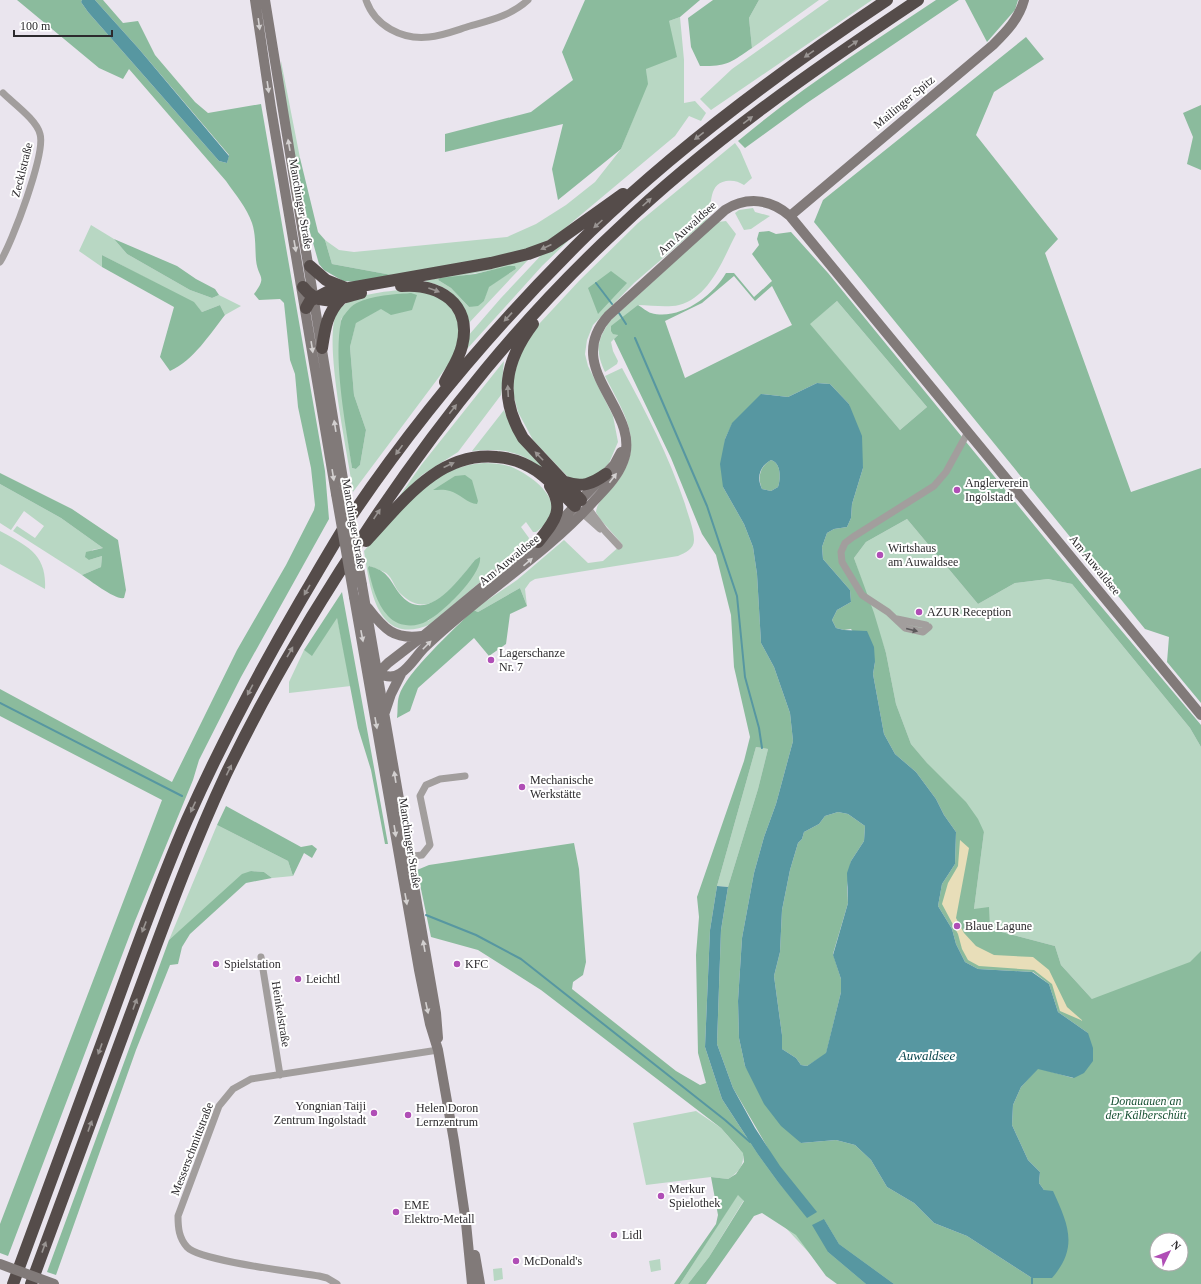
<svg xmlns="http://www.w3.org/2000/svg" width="1201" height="1284" viewBox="0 0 1201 1284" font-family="Georgia,serif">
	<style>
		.green { fill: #b8d7c3; fill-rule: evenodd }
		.forest { fill: #8bbb9d; fill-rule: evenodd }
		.sand { fill: #e8deb9 }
		.water { fill: #5797a1; fill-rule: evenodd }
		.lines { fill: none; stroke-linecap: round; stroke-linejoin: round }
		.stream { stroke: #5797a1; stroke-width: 2 }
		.street { stroke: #a29e9d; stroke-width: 7 }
		.secondary { stroke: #817a79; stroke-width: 10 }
		.highway { stroke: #554c4a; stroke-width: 12 }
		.secondary-bridge { stroke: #817a79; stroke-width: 10 }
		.oneway { fill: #d3d0d0 }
		.oneway2 { fill: #999492 }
		.oneway3 { fill: #5b585a }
		.poi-dot { fill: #b04eb6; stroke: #fff; stroke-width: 1.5 }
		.labels { text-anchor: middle; stroke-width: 4; stroke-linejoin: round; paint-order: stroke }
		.street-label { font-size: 12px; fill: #2c2a2d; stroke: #fff }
		.poi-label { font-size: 12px; fill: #2c2a2d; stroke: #fff; text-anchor: start }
		.park-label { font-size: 12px; font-style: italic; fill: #185134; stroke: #fff }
		.water-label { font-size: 13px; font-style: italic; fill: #08454d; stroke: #fff }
	</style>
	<rect width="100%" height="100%" fill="#eae5ee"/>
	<path class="green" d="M759 0H819L752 48 749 18Z
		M829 0H872L711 110 700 99 732 69Z
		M680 17 684 60V103L695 101 706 113 701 121 689 116 675 136 558 234 536 247 490 260 397 276 332 264 325 240 339 250 354 252 507 237 536 224 566 205 595 182 621 149 647 84 646 68 669 21Z
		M281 61 300 158 294 155 280 79Z
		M735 143 740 150 752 178 744 185C738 181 733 180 726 181 706 185 714 208 706 221L634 283 593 325 587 340 585 354 588 366 613 416 618 442 609 463 598 476 578 481 568 477 533 440 518 412 514 397 513 382 519 356 539 324 579 281 638 223Z
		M753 208 755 212 770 216 751 229 744 230 735 213 739 210Z
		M726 221 736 234C723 259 710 297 679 305 666 308 651 305 638 305L617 334 618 335 611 342 613 351 618 361 617 364 605 372C595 351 597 340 610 321L718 222Z
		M91 225 114 239 127 254 190 290 212 298 219 295 241 306 225 315 220 305 202 312 194 303 102 255V267L79 251Z
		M566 240 568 241 542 266 467 349 468 336 501 298 546 250Z
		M528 260 468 324C460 297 451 287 424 281ZM514 266 516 269 488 287 484 301 469 307 451 288 438 280Z
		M413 289 443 298 458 318 460 332 457 349 448 365 353 492C349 458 321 335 338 311 351 292 393 291 413 289ZM410 293 356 322 350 347 354 395 366 430 360 465 356 469 352 468C345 418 337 370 341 319L364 300Z
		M837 301 927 407 900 430 809 324Z
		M504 361 501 395 458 452 422 475 396 501 422 464Z
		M622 368C646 412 669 456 685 504 688 515 694 529 694 540 694 549 685 553 678 556L535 579 530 582 525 589 527 606 520 588 478 612 473 610 517 580 564 540 588 563 603 561 622 544 600 519 596 512C597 501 608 493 615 485 647 444 625 416 605 376Z
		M504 410C515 441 538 462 560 485 530 456 516 447 472 451Z
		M484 463C494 463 505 464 514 468 541 481 571 508 536 532H533L526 522 521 527 529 538 528 541 431 624C377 648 370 589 364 551 382 531 420 486 443 474 456 468 469 464 484 463ZM475 560 452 601 428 621 369 566C374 568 381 570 386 573 393 578 395 590 402 595 432 623 457 582 475 560Z
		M0 484 61 518 103 548 92 550 89 560 102 556 101 567 82 575 13 531 17 526 35 538 44 526 24 511 11 530 0 523Z
		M907 519 978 604 1015 583 1048 579 1072 584 1190 728 1201 747V1284H1052L1092 999 1061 965 1055 946 990 929 974 909 984 832 911 744 896 704 886 653 854 558 866 542ZM1157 1240H1181V1264H1157Z
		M0 531C27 546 47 554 45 589L0 564Z
		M337 617 351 686 289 693V682L304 650 312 655Z
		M756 747 768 749 758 789 728 887 717 886Z
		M217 825 288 861 293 876 272 878 264 872 251 871 169 940Z
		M696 1111 721 1128 740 1150 727 1127 1036 1284H844L812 1256 741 1180 748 1161 743 1155C744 1167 737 1173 728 1179L711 1177 646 1185 633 1123Z
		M738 1194 744 1200 709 1257 688 1284H680Z
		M660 1259 661 1270 651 1272 649 1261Z
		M502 1268 503 1279 494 1281 493 1269Z"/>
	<path class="forest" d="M17 0H82L81 2 88 12 219 161 227 163 229 155 139 49 95 0H103L123 23 138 21 155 55 195 102 208 113 261 104 325 471 329 519 241 677 199 760 193 780 135 921 8 1256 0 1253V1224L162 800 0 716V689L172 782 237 650 286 565 314 510 315 505 311 468 298 407 295 374 290 360 284 303 280 299 259 300 254 294C268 275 258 279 256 260 255 248 256 235 252 223 247 208 235 194 226 181L129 69 123 79 99 68Z
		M585 0H700L680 17 669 21 677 57 646 69 648 84 621 149 558 200 552 169 563 124 445 152V134L531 112 573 80 562 52Z
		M713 0H759L749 18 752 48C731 62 727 67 700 66L691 47 688 18Z
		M936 0H959L807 103 745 148 738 141C800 89 868 45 936 0Z
		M965 0H1018L1015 10 987 42Z
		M1026 37 1044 59 994 92 976 135 1058 239 1045 253 1131 492 1201 468V703L1167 662 1169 637 1145 629 814 222 823 200Z
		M1201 105V170L1187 164 1193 137 1183 113Z
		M294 155 300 158 318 232 325 240 332 264 397 276 357 282 343 281 324 270 319 264 308 225Z
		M769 231 776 234 791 232 828 273 1083 585 1201 725V747L1190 728 1072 584 1048 579 1015 583 978 604 907 519 866 542 854 558 874 613 886 653 896 704 911 744 927 763 966 802 978 819 984 832 974 909 989 907 990 929 1055 946 1061 965 1092 999 1190 962 1201 951V1284H894L839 1244 824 1219 828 1252 866 1284H837L826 1276 796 1235 762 1213 754 1216 706 1284H688L709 1257 744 1201 738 1195 680 1284H674L716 1224 718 1215 711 1177 728 1179 736 1174 744 1162 743 1153 721 1128 541 990 478 950 431 937 417 870 429 865 574 843 579 869 586 962 583 975 573 982 572 989 676 1071 700 1085 706 1083 698 1053 696 955 699 917 697 897 744 761 750 737 734 667 731 615 716 555 702 534 671 458 614 339 618 335 613 334 611 331V326L638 305C642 307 647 312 651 313 679 321 713 296 726 273H734L754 297 772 281 752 254 759 245 757 239 759 232ZM734 276 755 301 772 286 792 325 685 378 665 321 702 303ZM837 301 927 407 900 430 810 324ZM817 383 830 384 849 404 863 468 852 504 851 518 847 527 834 529 827 533 822 547 823 559 850 590 851 602 837 610 832 620 836 628 844 630 851 629 875 662 873 674 884 734 895 754 916 772 936 799 944 815 956 832 955 864 942 884 938 906 952 929 956 944 965 962 978 969 1033 972 1049 984 1058 1012 1088 1033 1073 1078 1038 1068 1021 1087 1013 1105 1012 1125 1028 1160 1040 1172 1039 1183 1044 1190 1052 1278H1032L967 1236 934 1223 914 1203 887 1187 871 1160 855 1145 836 1140 801 1143 745 1066 739 1038 738 1001 742 938 754 873 764 837 776 804 793 741 790 713 774 667 761 643 757 574 753 547 744 524 723 487 725 439 732 424 762 394 788 397ZM756 747 768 749 758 789 728 887 721 930 717 1044 733 1088 808 1217 778 1182 757 1153 722 1099 705 1047 710 930 717 886ZM1157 1240H1181V1264H1157Z
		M114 239 177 266 196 279 215 289 219 295 212 298 190 290 127 254Z
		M102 255 194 302 202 312 220 305 225 315C209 335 194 360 170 371L160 357 174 307 102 267Z
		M508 266H515L516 269 489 287 484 301 478 306 469 307 451 288 438 280 440 278 475 274Z
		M611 271 627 283 598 314 588 288Z
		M411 293 417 295 412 310 391 315 381 309 356 323 350 347 354 395 366 430 360 465 356 469 352 468C346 426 333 362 341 321 342 317 348 310 351 307 363 296 395 294 411 293Z
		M771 460C781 463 781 478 778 487L771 491 762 489C757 477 760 466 771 460Z
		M0 473 72 509 118 540 126 590 124 598C115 600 91 581 82 575L101 567 102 556 89 560 85 557 86 552 103 548 61 518 0 484Z
		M465 475 472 480 478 501 477 504C468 504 459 493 450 491 444 489 438 490 433 490L455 476Z
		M480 557C483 574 442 614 427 621 415 628 398 627 388 616 376 603 372 585 368 568L369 566C388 571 389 579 399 593 426 628 459 579 475 560Z
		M520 588 527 606 510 614 506 644 489 656 474 638 418 688 410 711 397 718C398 711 397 702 399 696 406 672 455 629 473 610L478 612Z
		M342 592 388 844H385L371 770 358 728 337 618 312 656 304 650Z
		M226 806 301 847 312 845 317 849 312 858 304 853 293 876 288 861 217 825Z
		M838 812 848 814 865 826 864 841 851 861 847 887 848 903 833 954 841 979V992L826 1054 807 1066 801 1065 796 1058 782 1049V1035L774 976 780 952 782 910 790 870 798 843 802 839 804 832 819 824 825 816Z
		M251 871 264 872 272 878 246 883 190 934 182 947 178 964 170 965 136 1050 56 1275 47 1272 169 940 242 874Z"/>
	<path class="sand" d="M960 840 969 848 956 918 964 933 976 946 994 955 1033 957 1049 970 1067 1007 1083 1021 1060 1011 1052 984 1034 970 979 966 968 960 962 949 958 934 942 904 948 883 958 866Z"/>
	<path class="water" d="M82 0H95L139 49 229 156 227 163 219 161 88 12 81 2Z
		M817 383 830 384 849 404 862 436 863 468 852 504 851 518 847 527 834 529 827 533 822 547 823 559 850 590 851 602 837 610 832 620 836 628 844 630 867 631 874 647 875 662 873 674 884 734 895 754 916 772 936 799 944 815 956 832 955 864 942 884 938 906 952 929 956 944 965 962 978 969 1032 972 1049 984 1058 1012 1088 1033 1093 1048V1061L1084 1073 1074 1078 1038 1069 1021 1087 1013 1105 1012 1125 1028 1160 1040 1172 1039 1183 1044 1190 1053 1191C1068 1224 1079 1247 1052 1278H1032L967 1236 934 1223 914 1203 887 1187 871 1160 855 1145 836 1140 801 1143 781 1126 764 1104 745 1066 739 1038 738 1001 742 938 754 873 764 837 776 804 793 741 790 713 774 667 761 643 757 574 753 547 744 524 723 487 720 464 725 439 732 423 761 394 788 397ZM771 460C781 463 781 478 778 487L771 491 762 489C756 477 760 466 771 460ZM838 812 848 814 865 826 864 841 851 861 847 873 848 903 833 955 841 979V992L826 1053 807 1066 801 1065 796 1058 782 1049V1035L774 976 780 952 782 910 790 870 798 843 802 839 804 832 819 824 825 816Z
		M717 886 728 887 721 930 717 1044 733 1088 755 1128 780 1166 817 1212 807 1218 778 1182 757 1153 722 1099 705 1047 710 930Z
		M824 1219 839 1244 894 1284H866L828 1252 812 1225Z"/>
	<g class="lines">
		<path class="stream" d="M596 283 612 304
			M619 313 626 324
			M635 338 707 506 737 596 745 677 759 728 762 748
			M0 703 182 796
			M426 915 476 935 521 959 725 1120 750 1142
			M1032 1278V1284"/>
		<path class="street" d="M366 0C375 26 402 40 429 37 442 36 457 30 470 26 491 20 512 15 528 0
			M0 262C12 243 46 153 40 134 37 120 13 103 3 93
			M588 508 605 531 619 546
			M582 513 600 529
			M897 619 926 625
			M929 627 923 632 905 628 888 612 862 595 842 562 841 552 845 543 853 537 934 486 946 472 968 432
			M405 857 422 855 430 845 420 796 426 785 440 779 465 776
			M261 957 280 1075
			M337 1284 327 1278 319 1276C295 1272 200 1261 187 1247 179 1238 178 1228 178 1216L219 1106 233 1089 251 1079 438 1050"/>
		<path class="secondary" d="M255 0 271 108 336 494
			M265 0 343 479
			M790 216 993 45C1006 32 1019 19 1024 0
			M362 585 436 1013 438 1038
			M354 597 419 970 430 1024 438 1050 454 1141 466 1223 472 1284
			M368 608C384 629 394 640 422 636
			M366 661C370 666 374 670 379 673 400 686 412 660 424 648 477 596 542 558 593 502 604 490 617 478 623 462 644 411 560 370 608 316L725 210C747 196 771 199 790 216L1201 715
			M375 676 388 663 423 636 556 526 614 465 621 452
			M385 712 391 694 401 674
			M475 1255 480 1284"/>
		<path class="highway" d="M310 266 326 280 346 288
			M401 286C438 283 473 303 462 346 459 359 451 370 445 382
			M303 287C320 309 339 298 361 293
			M306 308 310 301 327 292 491 263 528 254 550 246 560 239 623 194
			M533 324C505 361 498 397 523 438L581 500
			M322 348C325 328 327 313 341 299
			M565 482C582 488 592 484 606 474
			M366 541C402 503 438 451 497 457 511 458 525 463 537 471 551 481 563 494 575 506
			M538 542C553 523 566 510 550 486
			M13 1284C43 1201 74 1119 104 1037 131 964 156 891 187 820 221 744 259 672 301 600 317 573 333 545 350 518 420 414 502 318 591 231 681 144 783 69 887 0
			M31 1284C65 1191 100 1098 134 1005 163 927 191 849 226 774 268 687 317 604 371 524 444 415 522 318 618 229 709 142 813 70 918 0"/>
		<path class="secondary-bridge" d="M343 479 362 585
			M336 494 354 597
			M0 1264 54 1284"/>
	</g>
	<defs><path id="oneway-solid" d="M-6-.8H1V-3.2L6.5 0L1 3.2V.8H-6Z"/></defs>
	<g class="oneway">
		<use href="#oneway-solid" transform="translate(259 24) rotate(82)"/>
		<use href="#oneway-solid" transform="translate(268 87) rotate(82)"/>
		<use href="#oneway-solid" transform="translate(289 145) rotate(-100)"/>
		<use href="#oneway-solid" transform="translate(295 246) rotate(80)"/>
		<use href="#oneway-solid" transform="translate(312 347) rotate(81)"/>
		<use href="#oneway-solid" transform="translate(335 426) rotate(-99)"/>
		<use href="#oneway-solid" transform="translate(333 475) rotate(81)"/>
		<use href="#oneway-solid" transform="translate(613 478) rotate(-53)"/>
		<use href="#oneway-solid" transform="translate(528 562) rotate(-41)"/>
		<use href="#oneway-solid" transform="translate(362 636) rotate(79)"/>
		<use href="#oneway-solid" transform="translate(427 645) rotate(-45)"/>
		<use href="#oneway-solid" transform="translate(376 723) rotate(80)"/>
		<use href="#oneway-solid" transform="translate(395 777) rotate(-99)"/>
		<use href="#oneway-solid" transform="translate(395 831) rotate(81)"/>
		<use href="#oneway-solid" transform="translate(406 899) rotate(80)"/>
		<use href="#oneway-solid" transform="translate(424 946) rotate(-100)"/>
		<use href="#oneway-solid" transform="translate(427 1008) rotate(78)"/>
	</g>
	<g class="oneway2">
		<use href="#oneway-solid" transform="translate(853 44) rotate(-35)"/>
		<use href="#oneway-solid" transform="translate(809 54) rotate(145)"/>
		<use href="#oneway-solid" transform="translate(748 120) rotate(-37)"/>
		<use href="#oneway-solid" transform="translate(699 136) rotate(142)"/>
		<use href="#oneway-solid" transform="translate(647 202) rotate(-42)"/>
		<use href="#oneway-solid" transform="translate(598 224) rotate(138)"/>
		<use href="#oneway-solid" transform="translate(546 247) rotate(155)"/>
		<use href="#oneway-solid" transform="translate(434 290) rotate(20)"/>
		<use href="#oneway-solid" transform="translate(508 317) rotate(133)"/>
		<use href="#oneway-solid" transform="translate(508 391) rotate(-93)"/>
		<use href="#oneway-solid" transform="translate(453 409) rotate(-52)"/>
		<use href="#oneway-solid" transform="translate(399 450) rotate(126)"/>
		<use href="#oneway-solid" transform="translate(539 456) rotate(-134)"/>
		<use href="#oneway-solid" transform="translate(449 465) rotate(-25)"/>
		<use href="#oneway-solid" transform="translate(377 514) rotate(-56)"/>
		<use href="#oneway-solid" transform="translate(307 590) rotate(120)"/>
		<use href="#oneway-solid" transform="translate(290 652) rotate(-60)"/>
		<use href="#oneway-solid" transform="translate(250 690) rotate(118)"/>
		<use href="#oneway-solid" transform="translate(229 770) rotate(-64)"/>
		<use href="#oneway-solid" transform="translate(193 807) rotate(115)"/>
		<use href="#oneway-solid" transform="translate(144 927) rotate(111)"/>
		<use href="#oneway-solid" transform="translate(135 1004) rotate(-70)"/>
		<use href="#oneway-solid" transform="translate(100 1049) rotate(110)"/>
		<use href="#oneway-solid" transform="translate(90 1126) rotate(-70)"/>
		<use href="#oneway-solid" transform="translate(44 1247) rotate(-70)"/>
	</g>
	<use class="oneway3" href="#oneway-solid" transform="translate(912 630) rotate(14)"/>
	<g class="poi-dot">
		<circle cx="957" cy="490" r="4"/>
		<circle cx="880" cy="555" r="4"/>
		<circle cx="919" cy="612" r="4"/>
		<circle cx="491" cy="660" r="4"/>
		<circle cx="522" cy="787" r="4"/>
		<circle cx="957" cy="926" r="4"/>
		<circle cx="216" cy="964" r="4"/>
		<circle cx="457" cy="964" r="4"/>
		<circle cx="298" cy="979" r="4"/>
		<circle cx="374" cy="1113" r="4"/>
		<circle cx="408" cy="1115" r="4"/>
		<circle cx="661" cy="1196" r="4"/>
		<circle cx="396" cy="1212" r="4"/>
		<circle cx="614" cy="1235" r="4"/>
		<circle cx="516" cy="1261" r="4"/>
	</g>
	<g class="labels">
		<g class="street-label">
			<text transform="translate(904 102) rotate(-40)" y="4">Mailinger Spitz</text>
			<text transform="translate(22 170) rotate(-76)" y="4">Zecklstraße</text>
			<text transform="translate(301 204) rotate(80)" y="4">Manchinger Straße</text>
			<text transform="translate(687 228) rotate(-42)" y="4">Am Auwaldsee</text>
			<text transform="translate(354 524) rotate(80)" y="4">Manchinger Straße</text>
			<text transform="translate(509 560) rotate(-39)" y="4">Am Auwaldsee</text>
			<text transform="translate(1095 565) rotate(51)" y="4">Am Auwaldsee</text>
			<text transform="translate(410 843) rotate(81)" y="4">Manchinger Straße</text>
			<text transform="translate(281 1014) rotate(81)" y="4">Heinkelstraße</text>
			<text transform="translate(192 1149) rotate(-69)" y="4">Messerschmittstraße</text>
		</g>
		<g class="poi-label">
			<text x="965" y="487">Anglerverein<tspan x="965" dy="14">Ingolstadt</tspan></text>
			<text x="888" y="552">Wirtshaus<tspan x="888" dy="14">am Auwaldsee</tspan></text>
			<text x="927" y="616">AZUR Reception</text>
			<text x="499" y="657">Lagerschanze<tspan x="499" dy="14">Nr. 7</tspan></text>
			<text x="530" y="784">Mechanische<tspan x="530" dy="14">Werkstätte</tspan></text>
			<text x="965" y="930">Blaue Lagune</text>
			<text x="224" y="968">Spielstation</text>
			<text x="465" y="968">KFC</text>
			<text x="306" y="983">Leichtl</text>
			<text x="366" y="1110" text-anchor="end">Yongnian Taiji<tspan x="366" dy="14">Zentrum Ingolstadt</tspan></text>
			<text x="416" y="1112">Helen Doron<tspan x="416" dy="14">Lernzentrum</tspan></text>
			<text x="669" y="1193">Merkur<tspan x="669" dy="14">Spielothek</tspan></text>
			<text x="404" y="1209">EME<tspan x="404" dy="14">Elektro-Metall</tspan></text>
			<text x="622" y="1239">Lidl</text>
			<text x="524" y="1265">McDonald's</text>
		</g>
		<g class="park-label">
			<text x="1146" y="1105">Donauauen an<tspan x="1146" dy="14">der Kälberschütt</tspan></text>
		</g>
		<g class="water-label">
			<text x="927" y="1060">Auwaldsee</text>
		</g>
	</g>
	<g transform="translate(1169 1252) rotate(47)"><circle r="19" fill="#ffffff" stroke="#abaaab"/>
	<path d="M0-3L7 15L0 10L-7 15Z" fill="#b04eb6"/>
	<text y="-6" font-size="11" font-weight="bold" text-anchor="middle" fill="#2c2a2d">N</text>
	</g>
	<path d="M14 30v6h98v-6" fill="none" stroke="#2c2a2d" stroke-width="2"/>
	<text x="20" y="30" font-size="12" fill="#2c2a2d" stroke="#ffffff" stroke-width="3" paint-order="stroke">100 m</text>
</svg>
